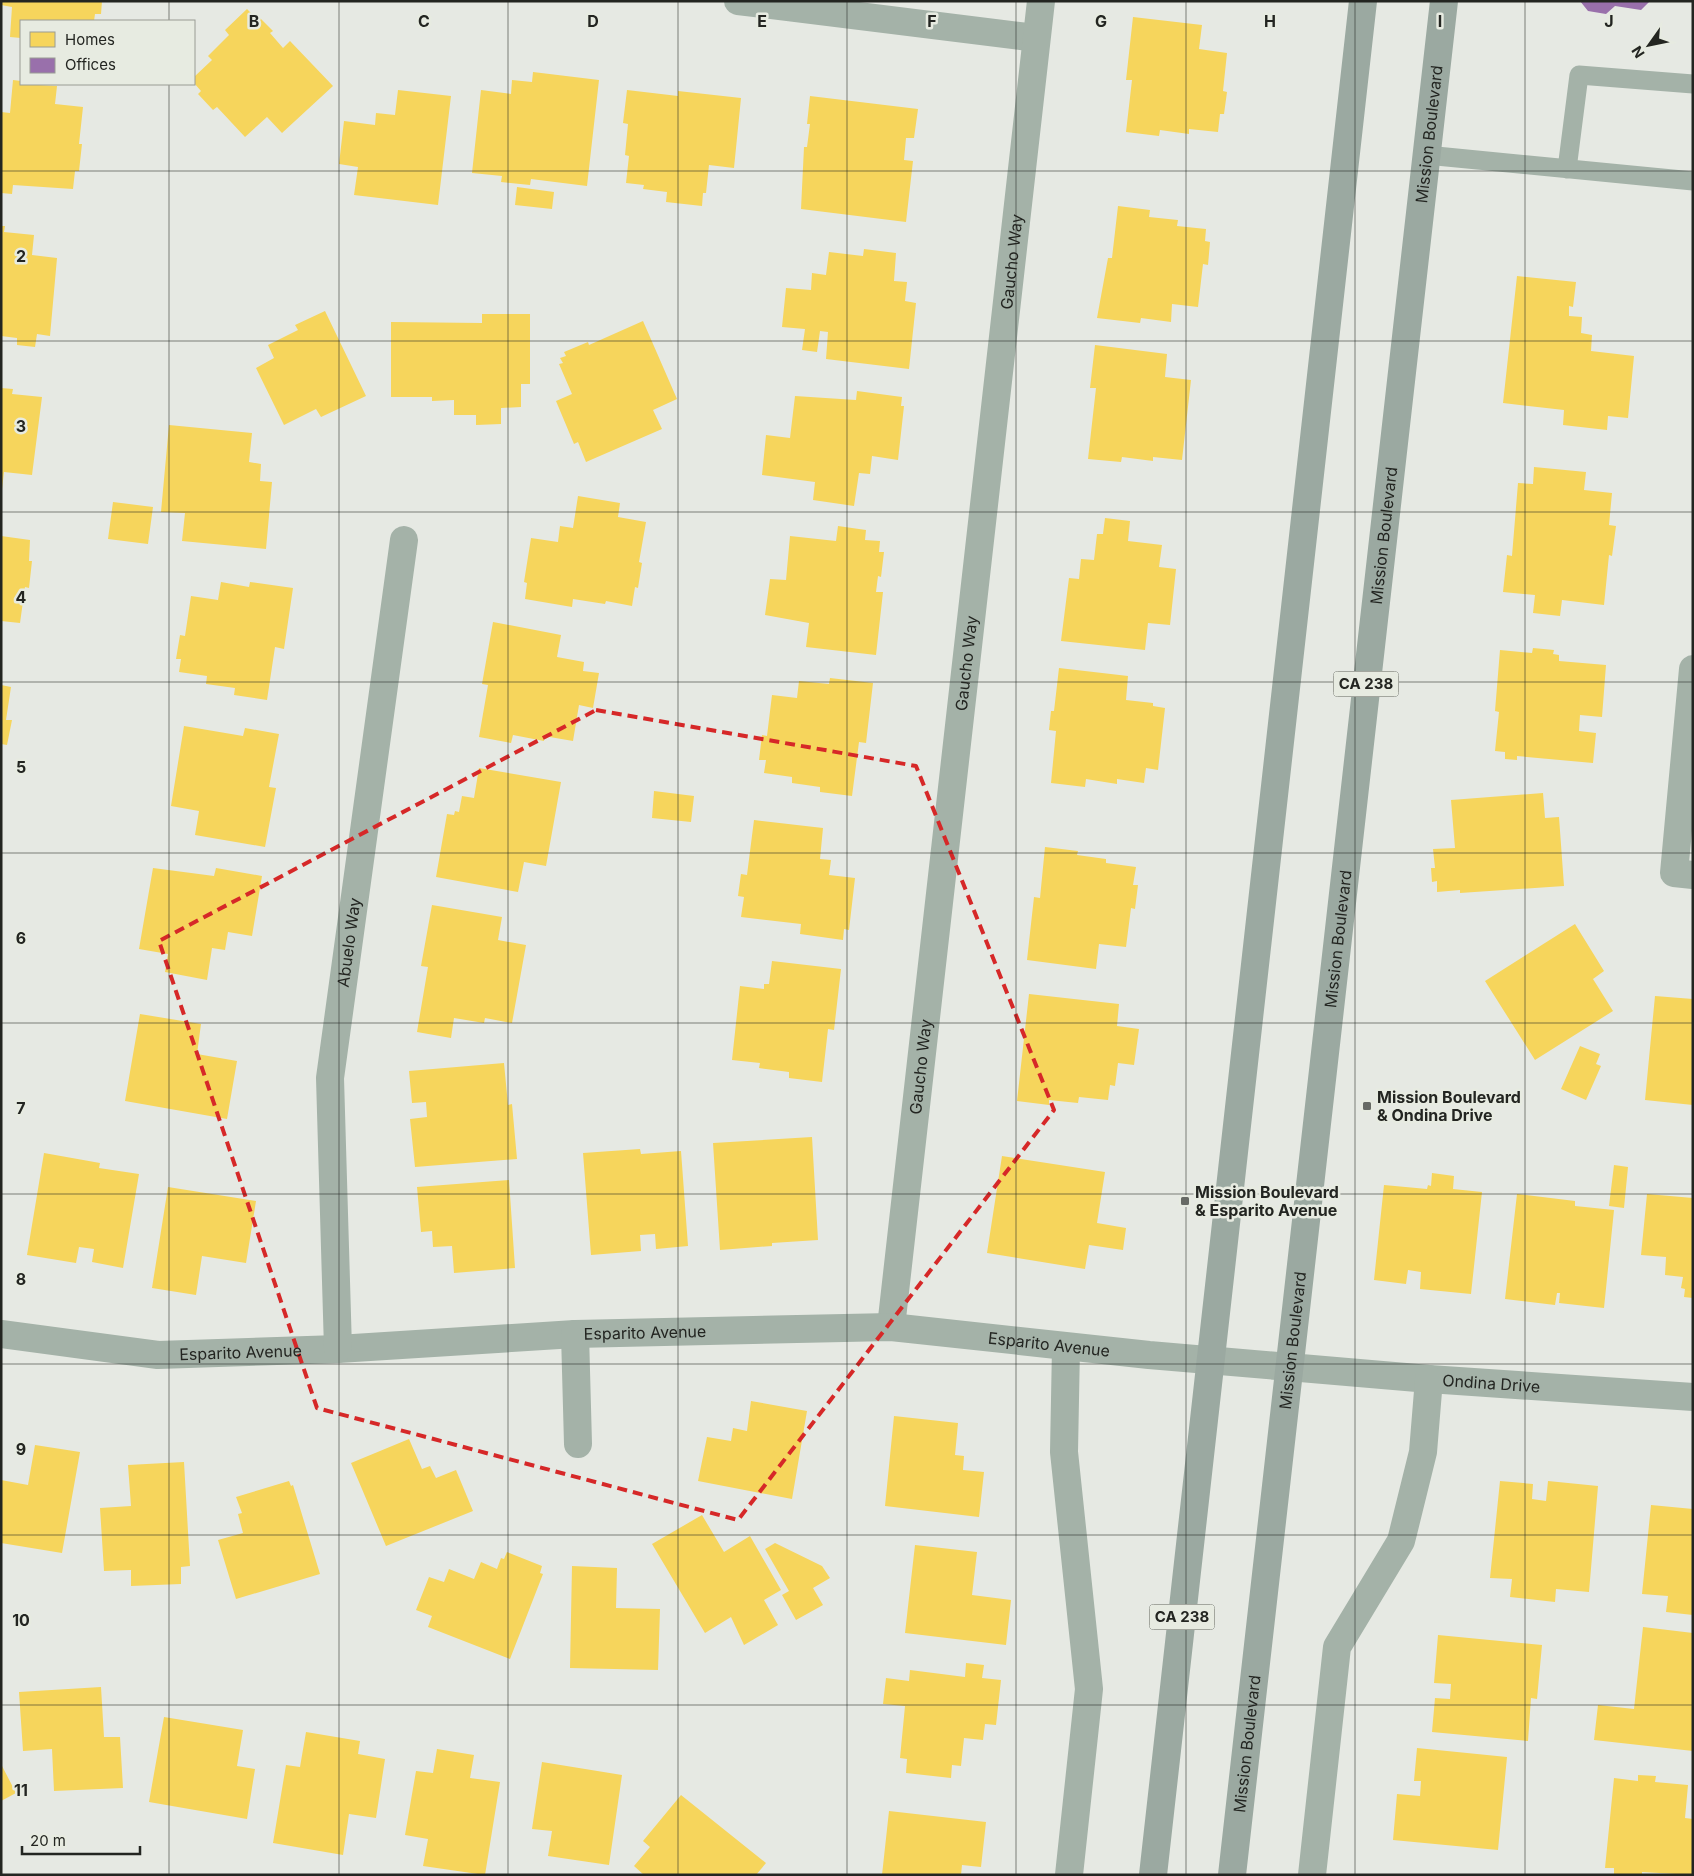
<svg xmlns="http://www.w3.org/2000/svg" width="1694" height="1876" viewBox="0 0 1694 1876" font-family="Inter,sans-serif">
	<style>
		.homes { fill: #f6d55c }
		.offices { fill: #9970ab }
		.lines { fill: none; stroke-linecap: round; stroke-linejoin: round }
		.lane { stroke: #a4b2a8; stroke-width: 19 }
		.street { stroke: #a4b2a8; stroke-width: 28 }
		.primary { stroke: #9ba9a1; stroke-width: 28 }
		.marked { fill: none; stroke: #d62828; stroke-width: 4; stroke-dasharray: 10 6; stroke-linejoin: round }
		.grid { fill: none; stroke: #232521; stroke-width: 1; stroke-opacity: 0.55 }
		.poi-dot { fill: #676a65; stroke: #e7ebe1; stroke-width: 2 }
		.labels { text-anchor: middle; stroke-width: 5; stroke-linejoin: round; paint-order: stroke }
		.shield { fill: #e7ebe1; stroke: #5e605b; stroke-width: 1 }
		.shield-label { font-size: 15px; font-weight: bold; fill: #232521 }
		.street-label { font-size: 16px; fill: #232521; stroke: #e7ebe1 }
		.poi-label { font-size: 16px; font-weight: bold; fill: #232521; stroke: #e7ebe1; text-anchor: start }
		.grid-label { font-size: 16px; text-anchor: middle; font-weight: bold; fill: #232521; stroke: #e7ebe1; stroke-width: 5; stroke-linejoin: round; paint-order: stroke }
	</style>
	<rect width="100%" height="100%" fill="#e6e9e3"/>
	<path class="homes" d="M1 1H102L101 14H95L94 21H21V38L10 37 12 7 1 5Z
		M247 9 254 16 256 14 273 31 270 33 283 48 290 41 333 86 282 133 267 117 245 137 217 107 213 110 198 94 201 91 194 83V77L212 60 208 56 229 35 225 30Z
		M1133 17 1202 25 1199 49 1227 53 1223 91 1227 92 1224 114H1220L1218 132 1189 129V134L1160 130 1159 136 1126 132 1132 80H1126Z
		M533 72 599 80 587 186 531 179 530 185 501 182 502 176 472 173 481 90 511 94 512 80 532 82Z
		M13 80 21 81V84L57 86 55 104 83 107 79 144H82L79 171H75L73 189 13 185 12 194 1 193V112L10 113Z
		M398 90 451 96 438 205 354 195 358 167 339 164 344 121 375 125 376 113 395 115Z
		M627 90 678 96V91L741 98 734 168 709 165 706 193H703L702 206 666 202 667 192 643 189 644 185 626 183 629 156 625 155 628 124 623 123Z
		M810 96 918 109 914 138H906L904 160 913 161 906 222 801 209 804 147H807L810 124H807Z
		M517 187 554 192 552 209 515 205Z
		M1118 206 1150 210 1149 217 1178 220 1177 226 1206 229 1205 241 1210 242 1208 265 1203 264 1198 307 1172 304 1171 322 1141 318 1140 323 1097 318 1108 258H1112Z
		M1 226H5L4 232 34 235 32 255 57 258 50 336 37 334 35 347 17 345V338L1 336Z
		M864 249 896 253 894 281 907 282 905 301 916 303 909 369 826 359 828 332 820 331 817 352 802 350 805 329 782 327 786 288 811 290 812 273 826 275 829 252 863 256Z
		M1517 276 1576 282 1573 307 1569 306V316L1582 317 1581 333 1592 335 1591 351 1634 356 1628 418 1608 416 1607 430 1563 425 1564 410 1503 403Z
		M325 311 366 396 321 417 316 409 284 425 256 368 274 358 268 345 298 330 295 325Z
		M482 314H530V384H521V407L501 408V424L476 425V415H454V400L432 401V397H391V322L482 323Z
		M643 321 677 399 653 410 662 429 586 462 578 442 574 444 556 401 572 394 559 364 563 363 560 358 566 356 564 352 588 342 589 345Z
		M1095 345 1167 354 1165 377 1191 380 1182 460 1153 457V461L1122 457 1121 462 1088 459 1096 388H1090Z
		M1 388 13 389 12 394 42 397 32 475 4 472 2 489Z
		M857 391 902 397 901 406H904L898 460 872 456 870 474 859 473 854 506 813 500 815 482 762 475 766 435 790 438 795 396 856 400Z
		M169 425 252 433 249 462 261 464 260 481 272 482 266 549 182 541 185 513 161 512Z
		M1534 467 1586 472 1584 490 1612 493 1609 525 1616 526 1612 556 1609 555 1604 605 1562 600 1560 616 1533 613 1535 595 1503 592 1507 555 1512 556 1518 483 1533 484Z
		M578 496 620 503 618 517 646 522 639 562 642 563 638 588 635 587 632 606 606 601 605 604 573 599 572 607 525 599 527 583 524 582 531 538 558 542 560 526 573 528Z
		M113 502 153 507 148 544 108 539Z
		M1105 518 1130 521 1128 541 1162 545 1159 567 1176 569 1170 625 1148 623 1145 650 1061 641 1069 578 1079 579 1081 559 1094 560 1097 534H1103Z
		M838 526 866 530 865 540 880 541 879 552H884L881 577 878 576 876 592H883L876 655 806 647 809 623 765 615 770 579 786 580 790 536 836 541Z
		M1 536 30 540 29 561H32L29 588 25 587 20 623 1 621Z
		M221 582 249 587 250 582 293 588 284 649 275 647 267 700 234 695 235 688 206 684 207 676 179 672 181 659H176L180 635 185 636 191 596 218 600Z
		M493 622 561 635 557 657 584 662 583 671 599 673 593 708 579 705 573 741 544 736V741L513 735 511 743 479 737 488 685 482 684Z
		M1533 648 1554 650 1553 654 1559 655V661L1606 665 1602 717 1580 715 1579 731 1596 733 1593 763 1517 756V760L1505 759V752L1495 751 1499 712 1495 711 1500 650 1532 653Z
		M1059 668 1128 676 1126 700 1153 703V706L1165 708 1158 770 1146 768 1144 783 1117 779V784L1086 779 1085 787 1051 783 1056 731 1049 730 1051 711H1054Z
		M830 678 873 683 866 743 859 742 852 796 820 792V787L792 783V777L764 773 766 760H759L762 735 767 736 772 695 797 698 799 681 829 684Z
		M1 685 11 687 6 720H12L7 745 1 744Z
		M184 726 243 736 245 728 279 734 269 787 276 788 265 847 195 835 199 811 171 806Z
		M479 768 561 782 546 866 524 862 518 892 436 877 447 814 454 815 455 811 459 812 462 796 474 798Z
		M654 791 694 796 691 822 652 818Z
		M1543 793 1545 818 1559 817 1564 886 1460 893V890L1437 892V881L1432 882 1431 868H1435L1433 849 1455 848 1451 800Z
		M754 820 823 828 820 859 831 860 829 875 855 878 849 930 844 929 843 940 800 934 801 924 741 917 744 897 738 896 741 874 747 875Z
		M1045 847 1078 851 1077 855 1106 859V863L1136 867 1133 885H1138L1135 909 1131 908 1126 947 1099 944 1096 969 1027 960 1034 897 1040 898Z
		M153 868 214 876 216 868 262 876 252 936 228 932 225 950 212 948 207 980 165 972 168 954 139 949Z
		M432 905 502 917 498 940 526 945 512 1023 485 1018 484 1023 454 1018 451 1038 417 1032 428 967 421 966Z
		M1575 924 1604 971 1593 979 1613 1011 1535 1060 1485 981Z
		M772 961 841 969 834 1030 828 1029 822 1082 789 1078V1072L759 1068 760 1063 732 1060 740 986 764 989V984H769Z
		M1029 994 1119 1004 1117 1026 1139 1029 1134 1065 1118 1063 1115 1086 1110 1085 1108 1100 1079 1097 1078 1103 1049 1100V1105L1017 1101Z
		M1655 996 1693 999V1105L1645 1100Z
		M140 1014 201 1024 197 1054 237 1061 227 1119 125 1101Z
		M1580 1046 1600 1054 1596 1064 1601 1066 1586 1100 1561 1089Z
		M504 1063 508 1105 512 1104 517 1159 415 1167 410 1119 427 1117 426 1102 412 1103 409 1071Z
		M812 1137 818 1240 772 1243V1246L720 1250 713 1143Z
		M640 1149 641 1154 681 1151 688 1246 656 1249 655 1234 640 1235 641 1251 591 1255 583 1153Z
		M44 1153 100 1163 99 1168 139 1174 123 1268 92 1262 94 1249 79 1247 76 1263 27 1255Z
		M1002 1156 1105 1172 1097 1223 1126 1228 1123 1250 1089 1245 1085 1269 987 1253Z
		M1614 1165 1628 1167 1624 1208 1609 1206Z
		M1432 1173 1454 1176 1453 1189 1482 1192 1471 1294 1420 1289 1421 1272 1408 1270 1406 1284 1374 1280 1384 1185 1427 1189 1428 1185 1431 1186Z
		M509 1180 515 1268 454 1273 452 1246 433 1247 432 1231 421 1232 417 1187Z
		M168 1187 256 1201 246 1263 202 1256 196 1295 152 1288Z
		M1517 1194 1575 1201V1206L1614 1210 1604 1308 1559 1303 1560 1293H1557L1555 1305 1505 1299Z
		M1647 1194 1693 1198V1298L1684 1297 1685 1289 1681 1288 1683 1277 1665 1275 1666 1257 1641 1255Z
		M751 1401 807 1411 792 1499 698 1481 707 1437 731 1441 733 1428 747 1431Z
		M894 1416 958 1423 955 1455 964 1456 963 1470 984 1472 979 1517 885 1506Z
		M409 1439 422 1469 430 1466 436 1478 456 1470 473 1511 386 1546 351 1463Z
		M35 1445 80 1452 62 1553 1 1543V1480L28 1485Z
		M184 1462 190 1566 181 1567V1584L131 1586V1570L104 1571 100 1508 131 1506 128 1465Z
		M289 1481 291 1486 293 1485 320 1574 236 1599 218 1540 243 1533 238 1514 242 1513 236 1497Z
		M1500 1481 1533 1484 1532 1499 1546 1501 1548 1481 1598 1486 1589 1592 1556 1589 1555 1602 1510 1597 1512 1579 1490 1578Z
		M1651 1505 1693 1509V1615L1666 1612 1668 1596 1642 1594Z
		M702 1515 724 1552 750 1536 781 1590 764 1600 778 1625 744 1645 731 1617 705 1633 652 1544Z
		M775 1543 822 1566 830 1578 813 1588 823 1605 796 1620 782 1595 789 1591 765 1549Z
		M915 1545 977 1552 972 1595 1011 1600 1006 1645 905 1633Z
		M507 1552 542 1566 540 1573 543 1574 510 1659 428 1627 432 1616 416 1610 429 1577 444 1582 449 1569 474 1579 481 1562 497 1569 501 1558 504 1559Z
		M572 1566 617 1568 616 1608 660 1609 658 1670 570 1668Z
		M1643 1627 1693 1633V1751L1594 1740 1598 1705 1634 1709Z
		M1438 1635 1542 1645 1537 1699 1531 1698 1528 1741 1432 1732 1435 1698 1450 1699 1451 1684 1434 1683Z
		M966 1663 984 1665 982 1678 1001 1680 996 1725 985 1724 983 1740 964 1738 961 1766 952 1765 951 1778 906 1773 907 1759 900 1758 905 1706 883 1704 886 1678 909 1681 910 1670 965 1677Z
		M101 1687 104 1737H120L123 1788 54 1791 52 1749 23 1751 19 1692Z
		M164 1717 243 1730 237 1766 255 1769 247 1819 149 1802Z
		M306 1732 360 1741 358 1754 385 1759 376 1818 349 1814 343 1855 273 1843 286 1765 300 1767Z
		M1417 1748 1507 1757 1498 1850 1393 1840 1397 1794 1420 1796 1421 1781H1414Z
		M437 1749 474 1755 470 1778 500 1782 485 1875 423 1866 428 1839 405 1835 416 1771 433 1773Z
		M542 1762 622 1775 609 1865 548 1856 552 1831 532 1829Z
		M1 1764 16 1793 1 1801Z
		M1638 1775 1656 1776 1655 1782 1688 1785 1685 1818 1693 1819V1875L1642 1872V1875H1614V1868H1605L1614 1778 1638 1781Z
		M681 1795 766 1863 756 1875H644L634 1866 650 1847 643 1841Z
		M889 1811 986 1822 981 1867 962 1865 961 1875H882Z"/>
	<path class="offices" d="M1580 1H1650L1641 10 1615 6 1606 14 1588 11Z"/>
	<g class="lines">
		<path class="lane" d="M1426 155 1693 181
			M1567 169 1579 75 1693 84"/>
		<g class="street">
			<path d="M738 1 1036 38"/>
			<path d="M1693 669 1674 873 1693 875"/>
			<path id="s1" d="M891 1327 1041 1"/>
			<path id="s2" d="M1 1334 158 1355 338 1349 575 1334 891 1327 1149 1355 1429 1379 1693 1397"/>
			<path d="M575 1334 578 1444"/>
			<path d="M1066 1347 1064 1452 1089 1689 1069 1875"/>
			<path id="s3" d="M338 1349 330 1078 404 540"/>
			<path d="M1312 1875 1337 1647 1401 1541 1423 1452 1429 1379"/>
		</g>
		<g class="primary">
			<path d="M1153 1875 1363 1"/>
			<path id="s4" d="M1232 1875 1444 1"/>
		</g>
	</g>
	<path class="marked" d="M596 710 916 766 1054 1110 738 1520 317 1408 159 941Z"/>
	<path class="grid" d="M169 1V21M339 1V1875M508 1V1875M678 1V1875M847 1V1875M1016 1V1875M1186 1V1875M1355 1V1875M1525 1V1875M169 84V1875M1 171H1693M1 341H1693M1 512H1693M1 682H1693M1 853H1693M1 1023H1693M1 1194H1693M1 1364H1693M1 1535H1693M1 1705H1693"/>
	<g class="poi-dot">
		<rect x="1362" y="1101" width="10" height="10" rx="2.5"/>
		<rect x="1180" y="1196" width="10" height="10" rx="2.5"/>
	</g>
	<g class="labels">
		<g class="shield">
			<rect x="1333.5" y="671.5" width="65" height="25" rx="4"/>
			<rect x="1149.5" y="1604.5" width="65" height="25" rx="4"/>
		</g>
		<g class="shield-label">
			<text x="1366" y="689">CA 238</text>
			<text x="1182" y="1622">CA 238</text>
		</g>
		<g class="street-label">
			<text dy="6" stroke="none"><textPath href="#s4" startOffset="1752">Mission Boulevard</textPath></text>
			<text dy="6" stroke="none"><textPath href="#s1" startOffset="1072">Gaucho Way</textPath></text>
			<text dy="6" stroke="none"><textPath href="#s4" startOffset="1348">Mission Boulevard</textPath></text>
			<text dy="6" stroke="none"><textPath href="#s1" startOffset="668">Gaucho Way</textPath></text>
			<text dy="6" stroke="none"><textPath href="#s4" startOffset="942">Mission Boulevard</textPath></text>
			<text dy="6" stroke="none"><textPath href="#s3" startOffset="408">Abuelo Way</textPath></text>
			<text dy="6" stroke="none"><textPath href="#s1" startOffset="262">Gaucho Way</textPath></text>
			<text dy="6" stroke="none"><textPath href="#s2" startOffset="646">Esparito Avenue</textPath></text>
			<text dy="6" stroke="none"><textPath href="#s4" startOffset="538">Mission Boulevard</textPath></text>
			<text dy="6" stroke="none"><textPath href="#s2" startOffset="1051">Esparito Avenue</textPath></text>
			<text dy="6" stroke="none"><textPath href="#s2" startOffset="241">Esparito Avenue</textPath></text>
			<text dy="6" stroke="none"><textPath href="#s2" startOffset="1495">Ondina Drive</textPath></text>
			<text dy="6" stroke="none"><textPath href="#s4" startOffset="132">Mission Boulevard</textPath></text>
		</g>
		<g class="poi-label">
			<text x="1377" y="1103">Mission Boulevard<tspan x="1377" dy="18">&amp; Ondina Drive</tspan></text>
			<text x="1195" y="1198">Mission Boulevard<tspan x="1195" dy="18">&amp; Esparito Avenue</tspan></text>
		</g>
	</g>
	<g class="grid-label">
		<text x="254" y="27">B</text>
		<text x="424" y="27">C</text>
		<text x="593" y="27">D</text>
		<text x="762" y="27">E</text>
		<text x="932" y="27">F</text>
		<text x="1101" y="27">G</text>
		<text x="1270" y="27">H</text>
		<text x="1440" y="27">I</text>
		<text x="1609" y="27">J</text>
		<text x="21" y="262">2</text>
		<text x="21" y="432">3</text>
		<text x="21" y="603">4</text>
		<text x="21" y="773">5</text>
		<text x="21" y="944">6</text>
		<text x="21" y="1114">7</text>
		<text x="21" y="1285">8</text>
		<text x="21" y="1455">9</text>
		<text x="21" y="1626">10</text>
		<text x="21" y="1796">11</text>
	</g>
	<rect width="1694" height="1876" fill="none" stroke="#232521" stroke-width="5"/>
	<rect x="20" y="20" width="175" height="65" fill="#e7ebe1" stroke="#999c94"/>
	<rect x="30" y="32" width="25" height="15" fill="#f6d55c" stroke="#999c94"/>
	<text x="65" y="45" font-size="15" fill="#232521">Homes</text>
	<rect x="30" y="58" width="25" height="15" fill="#9970ab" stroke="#999c94"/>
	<text x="65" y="70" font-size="15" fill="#232521">Offices</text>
	<g transform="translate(1649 45) rotate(237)" stroke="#e7ebe1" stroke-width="4" paint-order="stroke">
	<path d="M0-4L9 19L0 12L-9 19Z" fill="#232521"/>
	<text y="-8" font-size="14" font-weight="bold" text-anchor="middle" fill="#232521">N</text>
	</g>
	<path d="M22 1846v8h118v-8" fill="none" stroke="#232521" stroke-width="2.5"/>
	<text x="30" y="1846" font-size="15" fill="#232521" stroke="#e7ebe1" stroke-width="4" paint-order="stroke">20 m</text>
</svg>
